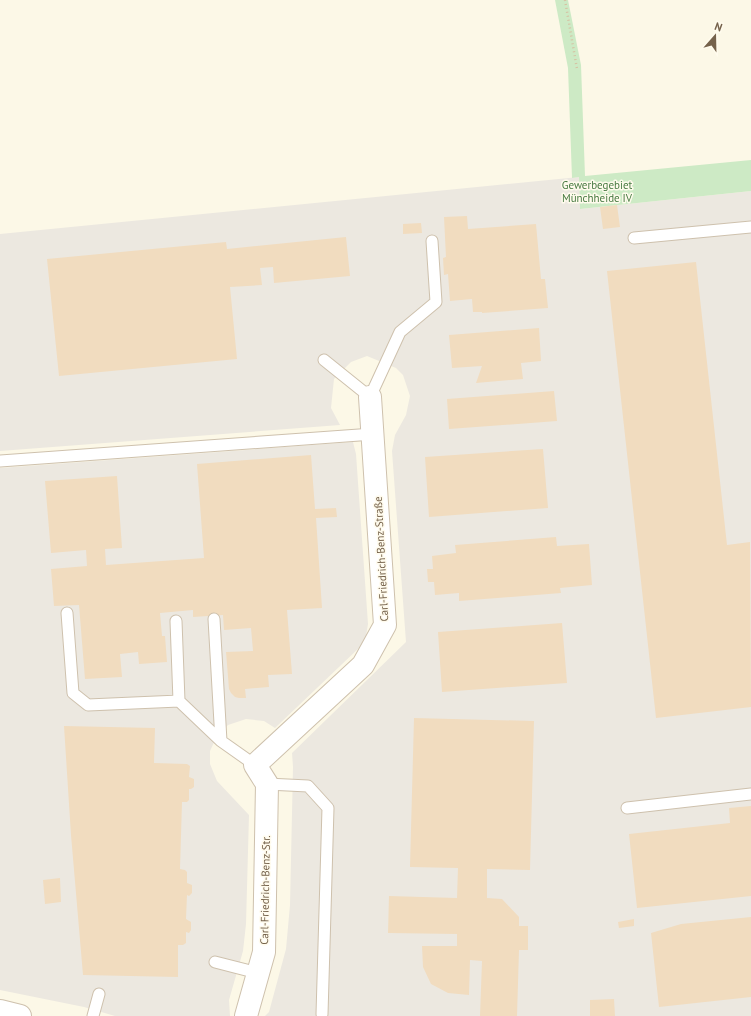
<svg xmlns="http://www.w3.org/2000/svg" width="751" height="1016" viewBox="0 0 751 1016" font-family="'PT Sans',sans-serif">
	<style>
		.industrial { fill: #ece8e0 }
		.green { fill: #cdeac5 }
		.building { fill: #f1dcbf }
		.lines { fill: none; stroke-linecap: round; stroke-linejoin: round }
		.service-casing { stroke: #cec1ad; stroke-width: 13 }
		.minor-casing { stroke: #cec1ad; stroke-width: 24 }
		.tertiary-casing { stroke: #cec1ad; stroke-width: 24 }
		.path { stroke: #d6c0a2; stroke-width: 2.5; stroke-dasharray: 1 3; stroke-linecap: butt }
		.service { stroke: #fff; stroke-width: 11 }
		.minor { stroke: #fff; stroke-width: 22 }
		.tertiary { stroke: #fff; stroke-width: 22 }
		.labels { text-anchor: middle; stroke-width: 3; stroke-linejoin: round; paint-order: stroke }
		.park-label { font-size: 11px; fill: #497b43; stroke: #fffbed }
		.street-label { font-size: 11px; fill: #75624b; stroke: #fffbed }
	</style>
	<rect width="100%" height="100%" fill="#fcf8e7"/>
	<path class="industrial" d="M579 177 580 209 751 191V1016H265L269 1012 286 949 290 905 293 767 292 753 406 642 392 451 395 435 406 415 410 396 403 375 396 368 367 356 351 362 334 379 331 408 340 425 0 451V234Z
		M353 442 356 454 368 624 366 636 360 647 275 728 264 721 246 719 228 725 216 738 210 751V764L217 781 249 815 246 924 243 951 229 1000 230 1016H115L84 1007 0 990V468Z"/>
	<path class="green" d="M555 0H568L581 65 585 176 751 160V191L580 209 579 177 572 178 568 68Z"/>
	<path class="building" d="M617 205 620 227 603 229 600 207Z
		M467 216 468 229 536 224 541 279H545L548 308 482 313V312H473L472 299 450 301 448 274 444 275 443 258 446 257 444 217Z
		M421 223 422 233 403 234V224Z
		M346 237 350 276 274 283 273 267 260 268 262 285 230 287 237 359 59 376 47 259 226 242 227 249Z
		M696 262 727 545 750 542 751 707 656 718 607 271Z
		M539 328 541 361 521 363 523 379 476 383 482 366 452 368 449 335Z
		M554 391 557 421 449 429 447 399Z
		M543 449 548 508 429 517 425 457Z
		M311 455 315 509 336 508 337 517 316 518 322 608 287 610 292 674 268 675 269 687 245 689 246 698H239L235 697 231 693 229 689 226 652 253 651 251 628 224 630 223 615 193 617V610L160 613 162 636H165L167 662 139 664 138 652 120 654 122 677 85 679 79 605 54 606 51 569 87 566 86 550 51 553 45 481 117 476 122 548 105 549 106 565 204 558 197 464Z
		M556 537 557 546 589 544 592 585 560 588 561 593 459 601V593L435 595 434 582H428L427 569H433L432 556 456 553 455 545Z
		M562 623 567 683 442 692 438 632Z
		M414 718 534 721 530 870 487 869V898L502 899 519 917V926H528V950H519L517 1016H480L482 961 470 960 469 995 448 993 431 984 423 967 422 946H457V934L388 933 389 896 457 898 458 868 410 867Z
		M64 726 155 728 154 763 187 764 190 766 189 777 194 779V787L191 789H189V800L187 802H182L180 869 185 870 187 872V883L192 885V893L189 896 187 895 186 919 191 922V930L189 933 186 932V943L183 945H178V977L83 975 71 835Z
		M751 806V896L637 908 629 834 730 823 729 808Z
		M60 878 61 902 45 904 43 880Z
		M751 917V997L659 1007 651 933 681 924Z
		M634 919V926L619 928 618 922Z
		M614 999 615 1016H590V1000Z"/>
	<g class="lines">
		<defs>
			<path id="service" d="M634 238 751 227
				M324 360 370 397 400 332 436 302 432 241
				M0 461 373 434
				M67 613 73 693 88 705 179 701 221 741 255 765
				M214 619 221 741
				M176 621 179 701
				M267 784 308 786 328 808 322 1014
				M627 808 751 794
				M215 962 258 973
				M93 1016 99 994"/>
			<path id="minor" d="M246 1016 264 952 267 784 255 765 363 665 385 625 370 397"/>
			<path id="tertiary" d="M0 1011 20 1016"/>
		</defs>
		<use href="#service" class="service-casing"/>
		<use href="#minor" class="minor-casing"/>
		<use href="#tertiary" class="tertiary-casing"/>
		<path class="path" d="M565 0 577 69"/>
		<use href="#service" class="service"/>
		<use href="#minor" class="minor"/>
		<use href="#tertiary" class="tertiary"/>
	</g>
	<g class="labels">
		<g class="park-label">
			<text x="597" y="189">Gewerbegebiet<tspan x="597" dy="13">Münchheide IV</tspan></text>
		</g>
		<g class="street-label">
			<text transform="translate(381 559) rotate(-93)" y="4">Carl-Friedrich-Benz-Straße</text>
			<text transform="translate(265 890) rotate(-89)" y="4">Carl-Friedrich-Benz-Str.</text>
		</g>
	</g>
	<g transform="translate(715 36) rotate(20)" stroke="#fffbed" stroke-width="3" paint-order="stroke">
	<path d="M0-3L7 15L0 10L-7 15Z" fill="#75624b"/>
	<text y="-6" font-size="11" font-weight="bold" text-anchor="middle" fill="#75624b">N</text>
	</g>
</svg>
